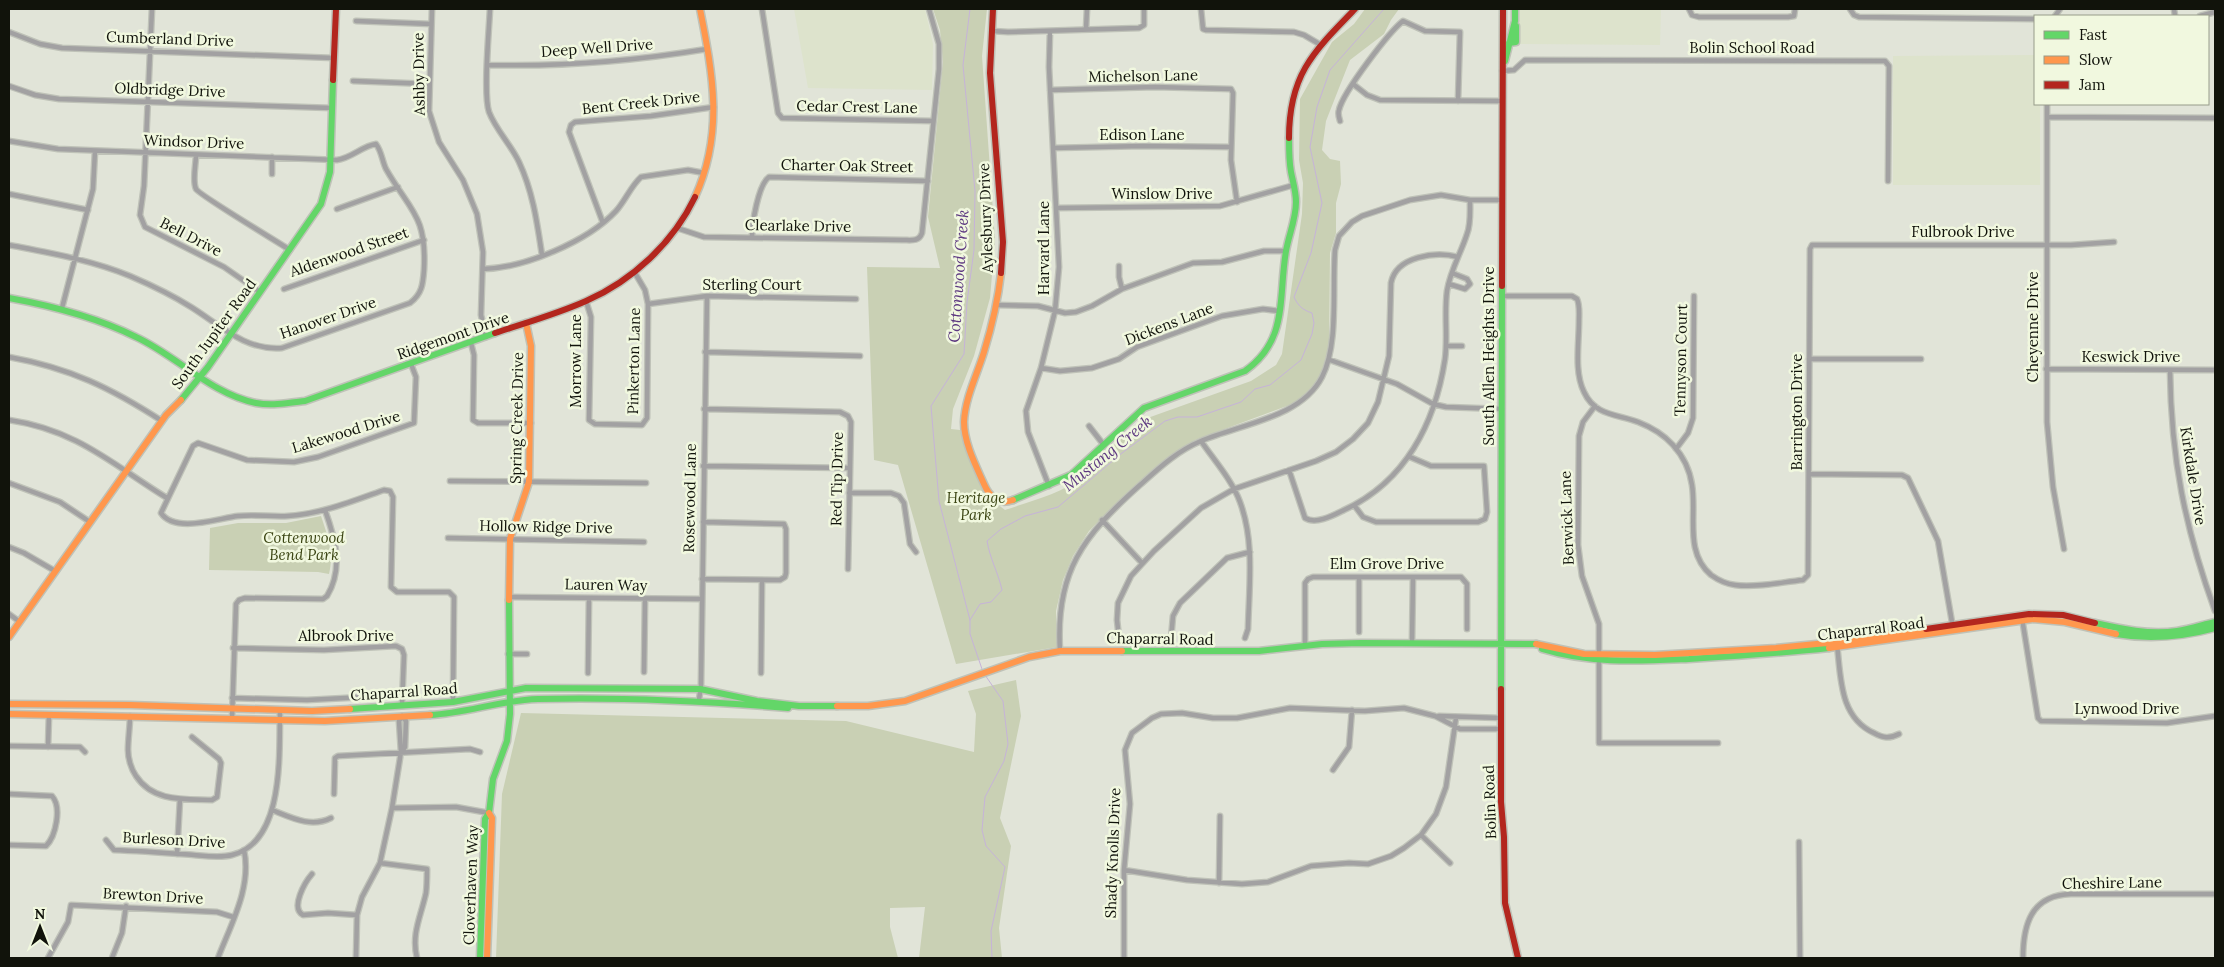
<svg xmlns="http://www.w3.org/2000/svg" width="2224" height="967" viewBox="0 0 2224 967" font-family="Lora,serif">
	<style>
		.built { fill: #dde3cc }
		.green { fill: #c9d0b4 }
		.lines { fill: none; stroke-linecap: round; stroke-linejoin: round }
		.stream { stroke: #c6b3d9; stroke-width: 1 }
		.street-casing { stroke: #bfc2b8; stroke-width: 7 }
		.fast-casing { stroke: #bfc2b8; stroke-width: 9 }
		.slow-casing { stroke: #bfc2b8; stroke-width: 9 }
		.jam-casing { stroke: #bfc2b8; stroke-width: 9 }
		.street { stroke: #a2a1a2; stroke-width: 4.5 }
		.fast { stroke: #63d668; stroke-width: 6 }
		.slow { stroke: #ff974d; stroke-width: 6 }
		.jam { stroke: #b3261e; stroke-width: 6 }
		.labels { text-anchor: middle; stroke-width: 5; stroke-linejoin: round; paint-order: stroke }
		.street-label { font-size: 15px; fill: #11130b; stroke: #f1f8df }
		.park-label { font-size: 15px; font-style: italic; fill: #3a4412; stroke: #f1f8df }
		.water-label { font-size: 16px; font-style: italic; fill: #5d3881; stroke: #f1f8df }
	</style>
	<rect width="100%" height="100%" fill="#e1e4d8"/>
	<path class="built" d="M794 9H925L933 44 932 90 808 88Z
		M1519 9H1661L1660 45 1519 44Z
		M2035 55V104H2040V185H1893V56Z"/>
	<path class="green" d="M933 9H987L982 56 995 240 990 298 974 356 953 409 951 429 960 430 985 495 1005 510C1031 501 1061 494 1084 476 1096 467 1105 454 1116 443 1126 434 1134 432 1142 420L1251 381 1276 365 1282 354 1302 214 1303 183 1299 160 1300 99 1332 42 1354 24 1365 9H1399L1391 20 1384 34 1350 60 1326 121 1322 150 1330 159 1340 161 1341 184 1336 203V233L1330 253 1329 347 1320 377 1310 391 1295 403 1195 440 1152 470 1113 507 1089 531 1073 556 1063 580 1056 611 1057 647 956 664 898 465 874 460 867 267 940 268 928 217 943 62 940 30Z
		M321 516C328 537 334 553 329 574L318 572 209 570 210 528 238 523H286Z
		M1016 680 1021 716 1000 818 1011 846 999 928 1002 958H919L925 907 890 908V927L898 958H496L502 794 521 713 846 721 974 752 976 714 968 691Z"/>
	<g class="lines">
		<path class="stream" d="M970 9 963 65 975 191 974 250 967 302 964 354 931 406 939 501 970 620V634L983 672
			M970 620 980 604 991 602 1002 590C998 572 990 559 987 541L1001 529 1025 516 1058 507 1122 453 1165 421 1178 417H1197L1241 402 1255 389 1270 385 1301 360 1312 334 1314 323 1312 313C1303 310 1298 306 1294 297L1311 253 1322 203 1310 147 1317 107 1330 70 1384 9
			M985 675 1003 701 1008 744 1004 761 985 797 982 830 986 846 1005 867 991 931 992 958"/>
		<defs>
			<path id="street" d="M152 9 144 186 140 215 145 227 224 267 260 292
				M432 9 429 111 439 142 463 180 477 214 483 252 481 315 486 337
				M490 9C489 31 483 94 489 112 496 130 511 145 519 162 533 192 537 222 542 255
				M762 9 778 113 782 118 933 121
				M1201 9 1203 29 1206 30 1294 32 1304 35 1321 45
				M1689 9 1692 15 1699 17H1788L1794 16 1795 9
				M1850 9 1854 15 1859 17 2035 19
				M2174 9 2175 16
				M2055 16 2060 9
				M2200 16 2215 12
				M356 21 431 24
				M1086 29 1087 9
				M992 31 1008 32 1139 28 1144 25V9
				M9 32 40 44 62 48 334 58
				M488 65C562 67 634 61 707 49
				M1502 71 1514 70 1525 60 1885 61 1889 66 1888 181
				M353 81 429 84
				M1353 84 1367 95 1380 100 1502 101
				M9 86 35 95 59 99 332 108
				M1050 90 1155 87 1231 89 1233 93 1231 160 1237 202
				M2047 104V422L2053 487 2064 549
				M2047 117 2215 118
				M1340 121C1339 118 1338 113 1339 110 1343 92 1389 32 1403 21L1425 31 1460 32 1458 101
				M9 141 58 149 337 160C352 158 362 146 376 144 382 152 382 161 386 169 410 211 427 215 424 270 423 284 422 294 410 303L282 348C245 351 220 325 191 307 172 295 151 285 130 276 91 260 50 253 9 245
				M1053 148 1143 146 1231 147
				M196 155C196 164 192 181 196 189 199 195 278 242 290 250
				M272 174V157
				M9 194 88 210
				M1057 208 1220 206 1294 185
				M337 209 398 187
				M603 223 569 132 571 125 575 122 651 116 714 107
				M677 228 704 237 903 240C911 240 919 242 922 233L939 69V44L929 9
				M752 237C752 224 758 185 769 177L928 181
				M1119 266V277L1122 289
				M483 269C524 268 587 242 616 211 625 201 631 186 641 177L688 170 704 173
				M1449 284 1465 289 1470 284 1467 279 1452 273
				M284 289 424 240
				M1502 296H1572L1577 299C1580 305 1579 314 1579 321 1579 344 1574 372 1584 392 1595 416 1617 414 1638 422 1651 427 1663 434 1673 445 1683 456 1690 471 1692 485 1697 516 1684 552 1711 575 1718 580 1727 584 1735 585 1757 588 1782 582 1803 580L1808 575 1810 249 1812 245H2071L2114 242
				M586 301 591 317 589 420 595 424 642 425 647 418 648 304 645 290 635 273
				M648 304 707 296 856 299
				M996 305 1038 306 1065 313 1076 312 1092 306 1122 289 1193 263 1222 262 1264 251H1286
				M62 308 93 189 95 151
				M471 343 474 355 473 420 478 423H531
				M1446 346H1462
				M705 352 860 356
				M9 357C70 368 111 388 162 421
				M1809 359H1921
				M1330 360 1397 384 1433 404 1446 407 1501 409
				M411 364 416 377 414 423 318 457 294 462 247 460 198 443 193 446 161 513C175 534 219 518 238 516 255 514 271 517 288 516 321 514 353 501 384 490L390 491 393 497 391 587 397 592H449L454 597 453 702
				M1041 368 1060 371 1092 368 1119 359 1137 347 1222 316 1263 309 1279 311
				M2046 369 2215 370
				M2170 370C2171 459 2185 528 2215 611
				M1595 406 1583 422 1579 436 1578 545 1582 576 1599 624V743H1718
				M704 409 840 412 848 416 851 422 848 569
				M9 420C77 430 112 464 167 498
				M1089 426 1103 444
				M1201 441C1214 460 1232 480 1240 502 1255 542 1249 587 1248 629L1245 638
				M1676 449 1688 433 1693 418 1694 296
				M703 466 850 468
				M1289 470 1305 518C1316 525 1334 515 1344 510 1405 482 1435 424 1445 359 1448 337 1444 314 1447 291 1450 271 1461 253 1467 234 1471 224 1470 211 1470 200
				M1809 474 1902 475 1908 478 1938 541 1953 628
				M450 481 646 483
				M9 483 60 502 90 522
				M1049 486 1028 432 1026 411 1041 368 1055 311 1059 267 1049 67 1050 31
				M849 493H891L899 496 904 503 910 544 916 552
				M1354 505 1363 517 1376 522H1478L1485 519 1487 512 1484 466H1431L1410 457
				M1102 520 1142 563
				M448 538 644 542
				M9 547 24 553 55 571
				M1250 552 1227 558 1180 603 1173 616 1171 639 1119 638 1117 620 1118 603 1131 576 1154 551 1201 508 1234 489 1316 461 1336 452 1353 439 1368 423 1378 402 1389 356 1391 283C1396 256 1436 251 1458 257
				M702 579 780 580 785 577 786 573V529L784 524 703 522
				M509 597 702 599
				M9 614 20 622
				M2022 618 2038 718 2041 721 2167 723 2215 716
				M1359 632V577
				M1412 643 1413 577
				M1837 645C1841 677 1839 717 1874 733 1883 738 1889 739 1899 734
				M1305 646V583L1308 579 1313 577H1461L1467 584V629
				M233 648 324 650 396 646 402 649 404 655 402 705
				M1060 651C1055 572 1083 536 1140 485 1159 468 1177 451 1201 441 1240 424 1301 418 1322 377 1339 344 1332 289 1335 250L1339 236 1352 222 1362 216 1410 200 1441 195 1470 200H1502
				M508 654H527
				M644 672 645 599
				M588 673 589 598
				M761 673 762 580
				M232 698 307 700 403 695
				M699 700 701 685 707 296
				M130 716C130 727 128 739 128 750 128 758 131 769 136 776 153 802 184 799 212 800L217 797 221 763 219 759 192 737
				M1439 716 1501 718
				M232 719 236 604 239 600 245 598 323 599 327 596C344 568 335 538 325 510
				M9 746 80 747 85 752
				M48 747 49 715
				M401 752 405 747 406 721 402 716
				M1333 770 1349 747 1352 710
				M9 794 52 796C62 807 56 836 46 846L9 845
				M334 794 335 758 338 756 470 749 480 752
				M392 808 456 807 489 813
				M272 810C292 818 311 828 331 818
				M1421 835 1450 863
				M106 840 114 850C141 851 167 853 194 855 206 856 220 858 232 855 285 842 279 753 280 710
				M1799 842 1800 958
				M177 854 180 799
				M380 863 427 869C427 877 427 885 426 893 421 916 411 934 417 958
				M1124 870 1187 880 1242 884 1268 882 1311 866 1349 863 1368 864 1391 856 1404 848 1421 835 1436 814 1446 787 1456 718
				M312 874C305 882 290 908 303 915L328 913 357 915
				M1219 883 1220 816
				M48 958 68 922 71 905 217 912 233 917
				M112 958 122 933 126 906
				M218 958C231 924 252 887 244 850
				M356 958 357 915 362 897 380 863 392 808 401 752 399 721 402 716
				M1124 958V870L1130 804 1125 750 1132 733 1152 718 1161 714 1182 713 1213 718H1237L1290 708 1365 711 1404 708 1435 716 1460 729H1501
				M2023 958C2023 925 2031 895 2071 894H2215"/>
			<path id="fast" d="M1509 43 1516 42V26
				M1505 61 1515 21V9
				M9 298C53 306 96 317 136 337 177 356 211 394 256 403 272 406 289 403 305 401L495 333
				M181 400 208 367 321 204 330 172 333 80
				M1013 500 1071 475 1144 408 1245 371C1289 340 1278 297 1286 251 1289 234 1296 219 1296 202 1296 192 1293 182 1291 172 1289 161 1289 149 1289 138
				M2095 623C2122 629 2149 635 2177 631 2190 629 2202 625 2215 622
				M2116 634C2150 640 2182 637 2215 628
				M1542 649C1590 664 1639 661 1689 659 1736 656 1783 653 1829 648
				M1122 651H1259L1322 644 1361 643 1536 644
				M1501 689 1502 286
				M350 709 453 702 526 688 700 689 757 701 799 706H837
				M430 715C467 713 501 700 538 699 622 697 705 701 788 708
				M480 958 485 819 489 813 493 779 507 741 510 714 509 600"/>
			<path id="slow" d="M695 197C724 133 713 75 700 9
				M1001 273C998 300 992 326 984 352 977 375 965 398 964 422 964 443 976 466 984 484 990 498 999 505 1013 500
				M509 600 510 539 529 482 531 346 526 323
				M9 637 166 415 181 400
				M1536 644 1584 654 1655 655 1776 648 1837 642 1926 629
				M1829 648 2033 619 2065 622 2116 634
				M9 704 130 705 312 711 350 709
				M837 706H868L905 701 1029 657 1060 651H1122
				M9 714 325 721 430 715
				M487 958 492 818 489 813"/>
			<path id="jam" d="M993 9 990 73 1003 242 1001 273
				M333 80 336 9
				M1289 138C1289 75 1313 52 1355 9
				M1502 286 1503 9
				M495 333C525 323 557 314 586 301 632 281 673 243 695 197
				M1926 629 2029 614 2063 615 2095 623
				M1501 689V802L1504 837 1505 903 1518 958"/>
		</defs>
		<use href="#street" class="street-casing"/>
		<use href="#fast" class="fast-casing"/>
		<use href="#slow" class="slow-casing"/>
		<use href="#jam" class="jam-casing"/>
		<use href="#street" class="street"/>
		<use href="#fast" class="fast"/>
		<use href="#slow" class="slow"/>
		<use href="#jam" class="jam"/>
	</g>
	<g class="labels">
		<g class="street-label">
			<text transform="translate(170 39) rotate(2)" y="5">Cumberland Drive</text>
			<text transform="translate(597 48) rotate(-4)" y="5">Deep Well Drive</text>
			<text x="1752" y="53">Bolin School Road</text>
			<text transform="translate(419 74) rotate(-91)" y="5">Ashby Drive</text>
			<text transform="translate(1143 76) rotate(-1)" y="5">Michelson Lane</text>
			<text transform="translate(170 90) rotate(2)" y="5">Oldbridge Drive</text>
			<text transform="translate(641 103) rotate(-6)" y="5">Bent Creek Drive</text>
			<text transform="translate(857 107) rotate(1)" y="5">Cedar Crest Lane</text>
			<text x="1142" y="140">Edison Lane</text>
			<text transform="translate(194 142) rotate(2)" y="5">Windsor Drive</text>
			<text transform="translate(847 166) rotate(1)" y="5">Charter Oak Street</text>
			<text x="1162" y="199">Winslow Drive</text>
			<text transform="translate(986 218) rotate(-92)" y="5">Aylesbury Drive</text>
			<text transform="translate(798 226) rotate(1)" y="5">Clearlake Drive</text>
			<text x="1963" y="237">Fulbrook Drive</text>
			<text transform="translate(191 237) rotate(27)" y="5">Bell Drive</text>
			<text transform="translate(1044 248) rotate(-90)" y="5">Harvard Lane</text>
			<text transform="translate(349 252) rotate(-19)" y="5">Aldenwood Street</text>
			<text x="752" y="290">Sterling Court</text>
			<text transform="translate(328 318) rotate(-19)" y="5">Hanover Drive</text>
			<text transform="translate(1169 324) rotate(-21)" y="5">Dickens Lane</text>
			<text transform="translate(2033 327) rotate(-90)" y="5">Cheyenne Drive</text>
			<text transform="translate(214 334) rotate(-54)" y="5">South Jupiter Road</text>
			<text transform="translate(453 336) rotate(-19)" y="5">Ridgemont Drive</text>
			<text transform="translate(1489 356) rotate(-90)" y="5">South Allen Heights Drive</text>
			<text x="2131" y="362">Keswick Drive</text>
			<text transform="translate(1681 360) rotate(-89)" y="5">Tennyson Court</text>
			<text transform="translate(576 361) rotate(-90)" y="5">Morrow Lane</text>
			<text transform="translate(634 361) rotate(-89)" y="5">Pinkerton Lane</text>
			<text transform="translate(1797 412) rotate(-90)" y="5">Barrington Drive</text>
			<text transform="translate(517 418) rotate(-89)" y="5">Spring Creek Drive</text>
			<text transform="translate(346 432) rotate(-17)" y="5">Lakewood Drive</text>
			<text transform="translate(2193 476) rotate(81)" y="5">Kirkdale Drive</text>
			<text transform="translate(837 479) rotate(-89)" y="5">Red Tip Drive</text>
			<text transform="translate(690 498) rotate(-89)" y="5">Rosewood Lane</text>
			<text transform="translate(1567 518) rotate(-92)" y="5">Berwick Lane</text>
			<text transform="translate(546 527) rotate(1)" y="5">Hollow Ridge Drive</text>
			<text x="1387" y="569">Elm Grove Drive</text>
			<text transform="translate(606 585) rotate(1)" y="5">Lauren Way</text>
			<text transform="translate(1871 629) rotate(-7)" y="5">Chaparral Road</text>
			<text x="346" y="641">Albrook Drive</text>
			<text transform="translate(1160 639) rotate(1)" y="5">Chaparral Road</text>
			<text transform="translate(404 692) rotate(-4)" y="5">Chaparral Road</text>
			<text x="2127" y="714">Lynwood Drive</text>
			<text transform="translate(1490 802) rotate(-92)" y="5">Bolin Road</text>
			<text transform="translate(174 840) rotate(3)" y="5">Burleson Drive</text>
			<text transform="translate(1113 853) rotate(-88)" y="5">Shady Knolls Drive</text>
			<text transform="translate(2112 883) rotate(-1)" y="5">Cheshire Lane</text>
			<text transform="translate(471 885) rotate(-88)" y="5">Cloverhaven Way</text>
			<text transform="translate(153 896) rotate(3)" y="5">Brewton Drive</text>
		</g>
		<g class="park-label">
			<text x="976" y="503">Heritage<tspan x="976" dy="17">Park</tspan></text>
			<text x="304" y="543">Cottenwood<tspan x="304" dy="17">Bend Park</tspan></text>
		</g>
		<g class="water-label">
			<text transform="translate(958 276) rotate(-86)" y="6">Cottonwood Creek</text>
			<text transform="translate(1107 453) rotate(-39)" y="6">Mustang Creek</text>
		</g>
	</g>
	<rect width="2224" height="967" fill="none" stroke="#11130b" stroke-width="20"/>
	<rect x="2034" y="15" width="175" height="90" fill="#f1f8df" stroke="#979c8a"/>
	<rect x="2044" y="31" width="25" height="8" fill="#63d668" stroke="#979c8a"/>
	<text x="2079" y="40" font-size="15" fill="#11130b">Fast</text>
	<rect x="2044" y="56" width="25" height="8" fill="#ff974d" stroke="#979c8a"/>
	<text x="2079" y="65" font-size="15" fill="#11130b">Slow</text>
	<rect x="2044" y="81" width="25" height="8" fill="#b3261e" stroke="#979c8a"/>
	<text x="2079" y="90" font-size="15" fill="#11130b">Jam</text>
	<g transform="translate(40 927)" stroke="#f1f8df" stroke-width="4" paint-order="stroke">
	<path d="M0-4L9 19L0 12L-9 19Z" fill="#11130b"/>
	<text y="-8" font-size="14" font-weight="bold" text-anchor="middle" fill="#11130b">N</text>
	</g>
</svg>
